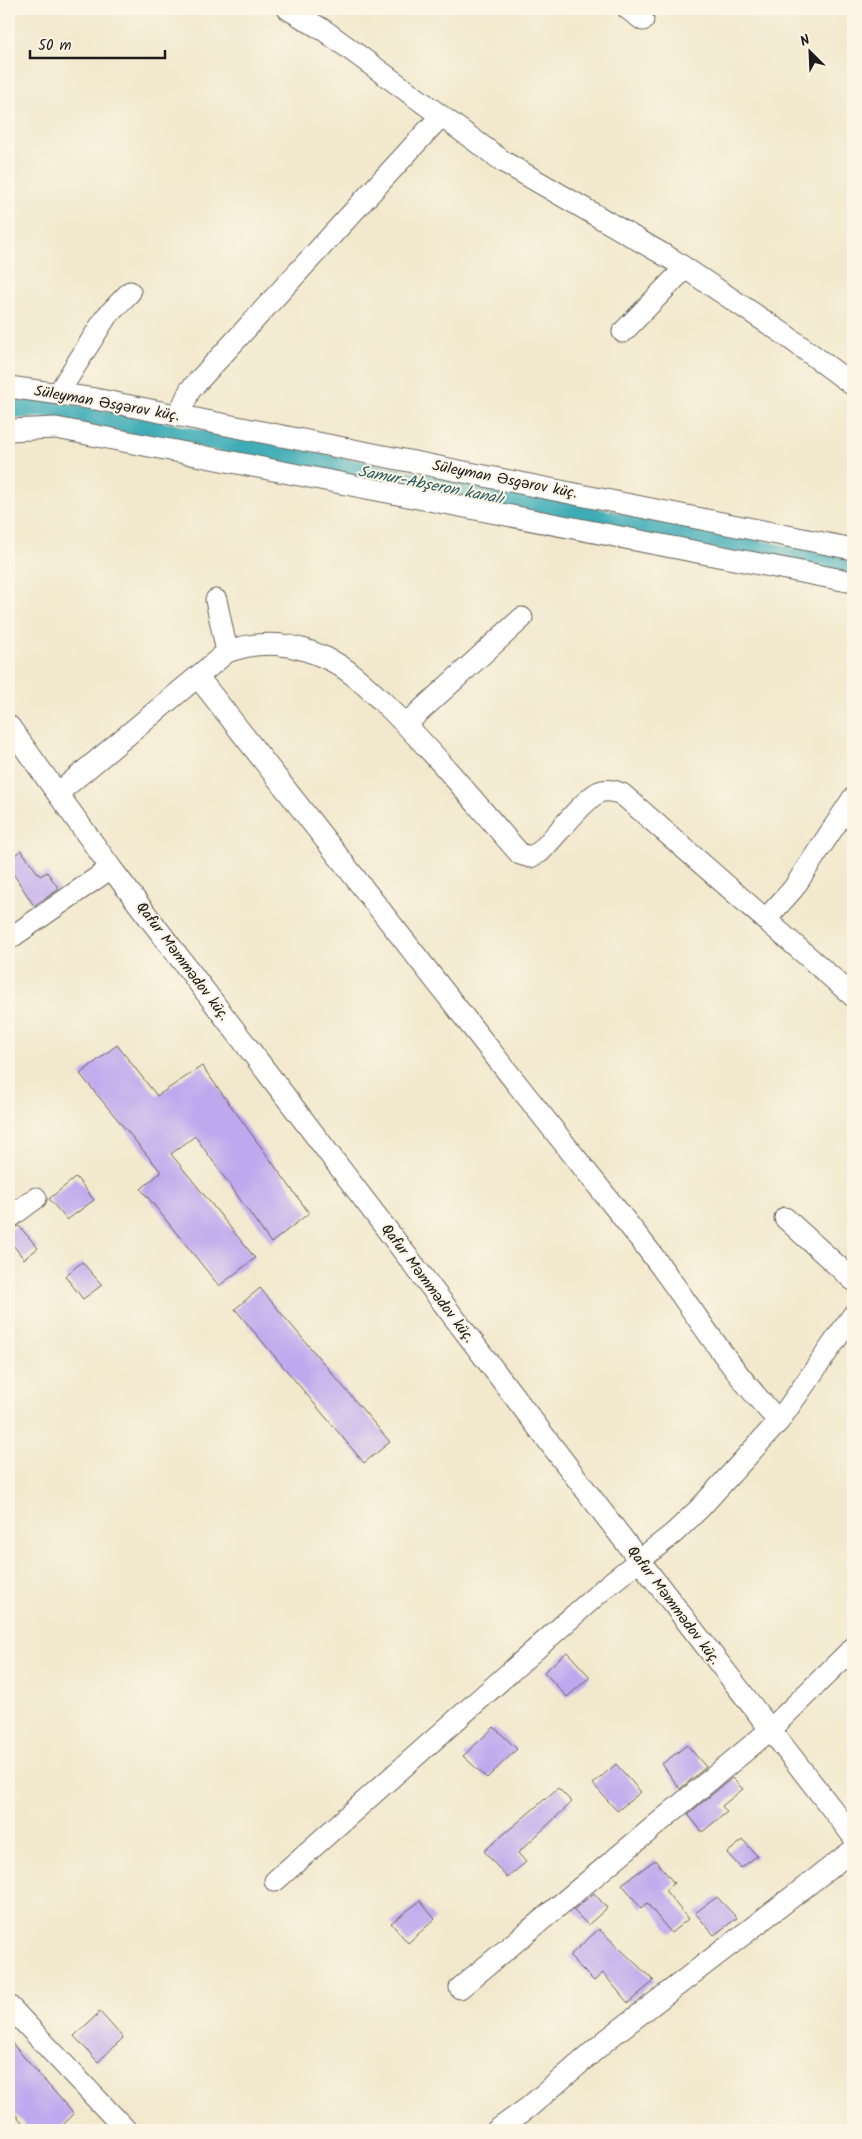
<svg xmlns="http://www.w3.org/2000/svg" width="862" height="2139" viewBox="0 0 862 2139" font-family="Kalam,sans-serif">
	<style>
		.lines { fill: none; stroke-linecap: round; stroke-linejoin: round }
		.canal { stroke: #3cacb7; stroke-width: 19 }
		.building { fill: #bfa8ee }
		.minor-casing { stroke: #67635a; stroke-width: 23 }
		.minor { stroke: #fff; stroke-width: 21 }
		.labels { text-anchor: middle; stroke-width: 4; stroke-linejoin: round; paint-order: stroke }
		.street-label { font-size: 15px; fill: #1c1c1c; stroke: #fcf5e5 }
		.water-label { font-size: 16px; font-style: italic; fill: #2a5d62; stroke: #fcf5e5 }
	</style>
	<rect width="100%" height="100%" fill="#fcf5e5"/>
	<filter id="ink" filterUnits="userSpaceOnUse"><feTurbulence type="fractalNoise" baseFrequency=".02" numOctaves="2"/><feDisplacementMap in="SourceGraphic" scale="10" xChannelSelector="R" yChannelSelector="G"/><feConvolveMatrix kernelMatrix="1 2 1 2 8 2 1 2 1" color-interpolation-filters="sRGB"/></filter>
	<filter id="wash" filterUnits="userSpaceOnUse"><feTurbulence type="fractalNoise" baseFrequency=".0096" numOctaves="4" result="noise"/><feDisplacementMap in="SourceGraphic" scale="20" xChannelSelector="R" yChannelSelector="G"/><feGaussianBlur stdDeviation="1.12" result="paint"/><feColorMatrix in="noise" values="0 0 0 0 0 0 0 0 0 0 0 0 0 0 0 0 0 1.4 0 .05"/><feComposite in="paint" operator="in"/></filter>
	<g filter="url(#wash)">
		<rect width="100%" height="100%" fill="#f2e8cd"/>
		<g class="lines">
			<path class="canal" d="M9 410 46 408 853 568"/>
		</g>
		<g id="blocks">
			<path class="building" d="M21 850 40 876 47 872 59 889 34 906 9 867V860Z
				M117 1045 157 1096 202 1066 309 1213 271 1243 195 1136 171 1154 255 1258 219 1286 141 1189 161 1172 80 1074Z
				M76 1177 94 1200 67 1220 49 1199Z
				M19 1226 38 1248 24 1259 9 1240V1230Z
				M82 1262 102 1285 83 1299 65 1276Z
				M260 1288 390 1442 364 1463 235 1309Z
				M567 1652 590 1677 567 1697 544 1672Z
				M494 1727 517 1749 487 1778 463 1756Z
				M687 1745 706 1767 680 1789 662 1764Z
				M616 1764 641 1792 617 1811 593 1784Z
				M732 1778 743 1789 722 1806 727 1812 702 1832 688 1814Z
				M558 1788 572 1802 518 1853 526 1862 507 1878 484 1851Z
				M743 1840 757 1856 741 1868 727 1853Z
				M655 1860 674 1883 665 1890 688 1919 671 1933 647 1903 641 1908 622 1884Z
				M594 1893 607 1908 588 1925 573 1910Z
				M717 1897 737 1918 714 1935 695 1913Z
				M420 1901 435 1919 408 1943 391 1923Z
				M599 1929 654 1981 628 2003 603 1973 594 1981 569 1956Z
				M100 2012 123 2038 98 2062 74 2036Z
				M9 2040 74 2114 58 2130H29L9 2107Z"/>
		</g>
	</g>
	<g filter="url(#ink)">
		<use href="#blocks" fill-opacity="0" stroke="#67635a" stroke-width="1"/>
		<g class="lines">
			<defs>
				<path id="minor" d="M288 9 325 31 504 162 673 260 784 334 853 385
					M628 9 643 20
					M623 332 685 268
					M9 387 95 399 853 549
					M59 392 106 317 130 292
					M178 416 190 390 440 117
					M9 430 56 428 853 582
					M216 600 227 652
					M198 677C342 862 486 1046 632 1229 683 1291 723 1364 779 1421
					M406 724 522 618
					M9 726 111 868 639 1560 853 1836
					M58 793 227 652C262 639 293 643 326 658 348 668 366 686 383 702 432 749 475 803 520 854L530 857 540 852C554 838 583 800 599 792 607 789 614 791 622 794L853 996
					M766 919 793 889 853 798
					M9 939 111 868
					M9 1218 36 1198
					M785 1218 853 1280
					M275 1881 608 1585 674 1533 700 1508 779 1421 853 1315
					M460 1988 770 1730 853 1648
					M9 2006 126 2130
					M497 2130 529 2107 609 2038 853 1850"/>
			</defs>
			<use href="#minor" class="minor-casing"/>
			<use href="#minor" class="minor"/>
		</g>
	</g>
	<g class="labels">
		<g class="street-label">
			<text transform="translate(107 403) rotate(10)" y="5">Süleyman Əsgərov küç.</text>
			<text transform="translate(505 479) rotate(11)" y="5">Süleyman Əsgərov küç.</text>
			<text transform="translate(183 961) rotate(53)" y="5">Qafur Məmmədov küç.</text>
			<text transform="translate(428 1283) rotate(53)" y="5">Qafur Məmmədov küç.</text>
			<text transform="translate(674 1605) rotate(53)" y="5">Qafur Məmmədov küç.</text>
		</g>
		<g class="water-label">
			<text transform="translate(431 484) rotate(11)" y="6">Samur-Abşeron kanalı</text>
		</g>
	</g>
	<rect width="862" height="2139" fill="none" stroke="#fcf5e5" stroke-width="30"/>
	<g transform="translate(810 52) rotate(336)" stroke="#fcf5e5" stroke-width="4" paint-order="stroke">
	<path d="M0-4L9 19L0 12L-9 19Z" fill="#1c1c1c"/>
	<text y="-8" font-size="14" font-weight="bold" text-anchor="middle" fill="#1c1c1c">N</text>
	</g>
	<path d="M30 50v8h135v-8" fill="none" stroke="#1c1c1c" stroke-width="2.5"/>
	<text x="38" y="50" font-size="15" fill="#1c1c1c" stroke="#fcf5e5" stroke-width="4" paint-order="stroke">50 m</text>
</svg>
